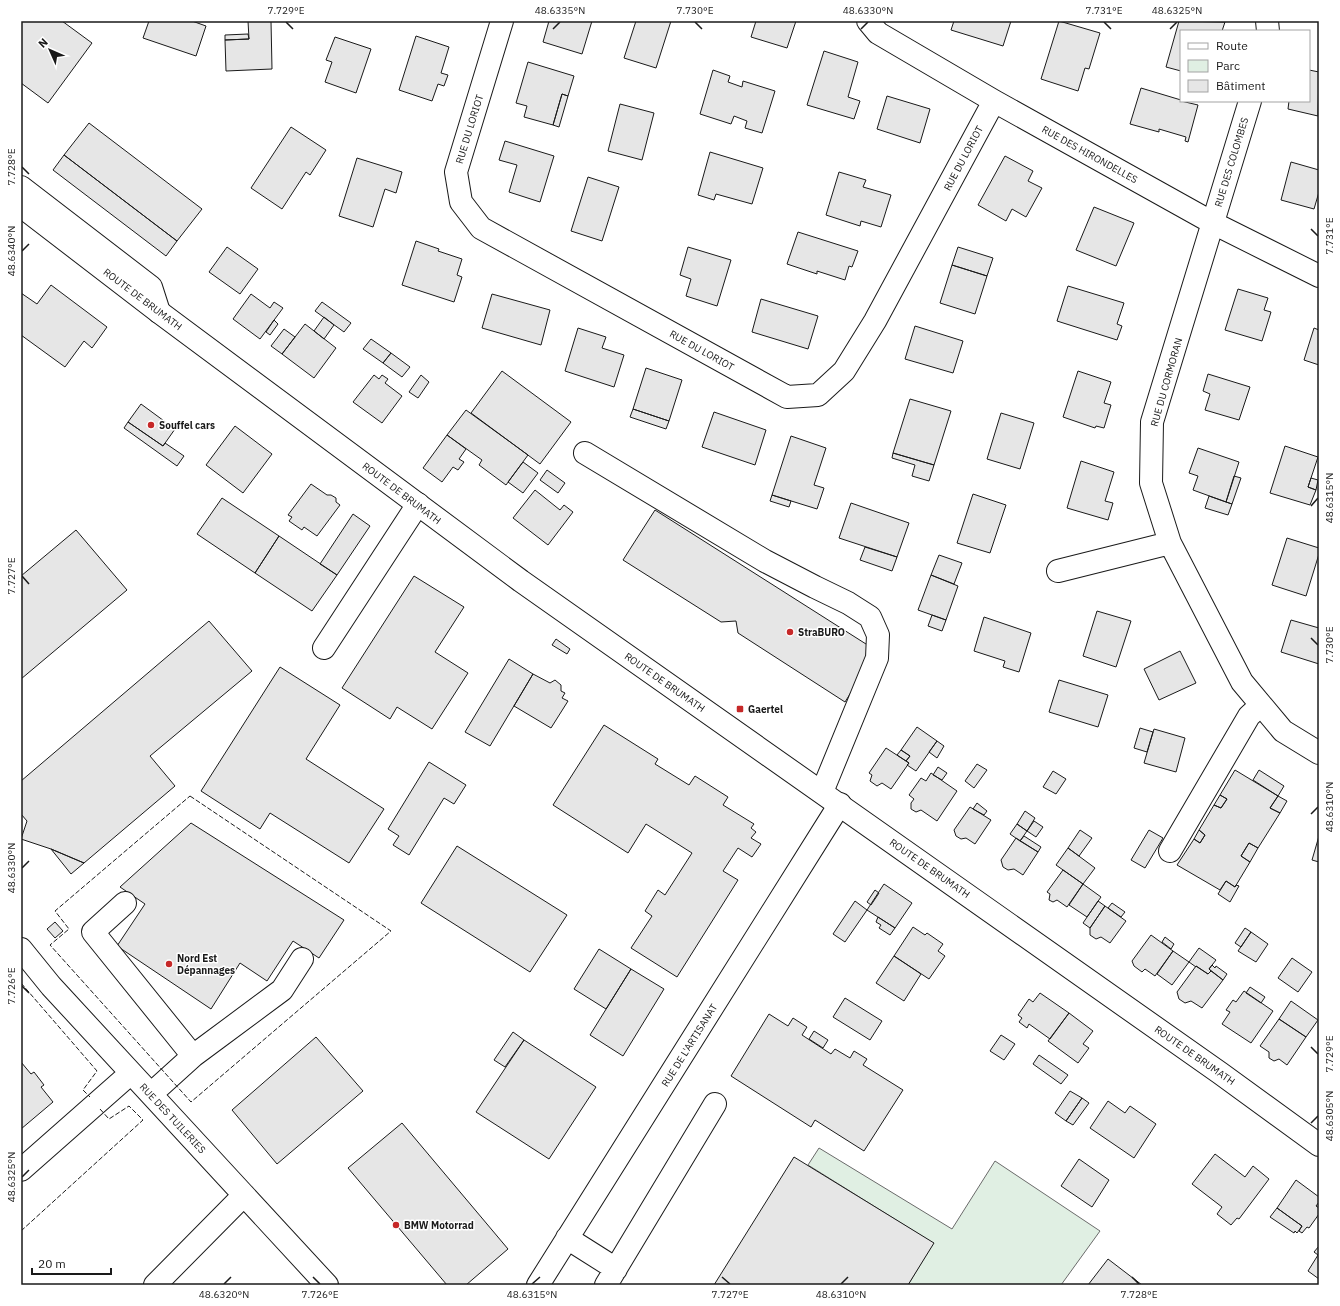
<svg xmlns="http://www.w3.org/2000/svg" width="1340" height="1306" viewBox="0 0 1340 1306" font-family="'IBM Plex Sans',sans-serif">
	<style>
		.green { fill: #e0efe3; stroke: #6a6a6a }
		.building { fill: #e6e6e6; stroke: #1a1a1a }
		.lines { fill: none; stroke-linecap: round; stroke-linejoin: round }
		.minor-casing { stroke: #1a1a1a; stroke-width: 24 }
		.major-casing { stroke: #1a1a1a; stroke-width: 24 }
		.minor { stroke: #fff; stroke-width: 22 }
		.major { stroke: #fff; stroke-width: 22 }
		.fence { stroke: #1a1a1a; stroke-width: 1; stroke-dasharray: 5 2; stroke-linecap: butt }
		.ticks { fill: none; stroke: #1a1a1a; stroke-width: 1.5 }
		.poi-dot { fill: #c62828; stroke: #fff; stroke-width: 1.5 }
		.labels { text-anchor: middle; stroke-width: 3; stroke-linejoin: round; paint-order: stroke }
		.street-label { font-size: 10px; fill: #1a1a1a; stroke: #fff }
		.poi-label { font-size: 10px; font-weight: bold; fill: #1a1a1a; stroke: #fff; text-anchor: start }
		.neatline { fill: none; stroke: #1a1a1a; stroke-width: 1.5 }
		.ticks-label { font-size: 10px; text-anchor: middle; fill: #1a1a1a }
	</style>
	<rect width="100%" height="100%" fill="#fff"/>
	<path class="green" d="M819 1148 952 1229 995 1161 1100 1231 1061 1285H908L933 1243 808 1165Z"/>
	<path class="building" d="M21 21H62L92 43 48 103 21 83Z
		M149 21H192L206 26 196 56 143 38Z
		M248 21H271L272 69 226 71 225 40 249 39Z
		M549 21H592L582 54 543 42Z
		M636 21H671L656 68 624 58Z
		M756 21H796L787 48 751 37Z
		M954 21H1011L1003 46 951 30Z
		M1059 21 1100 33 1089 69 1085 68 1078 91 1041 79Z
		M1179 21 1225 22 1222 31H1181V71L1166 67Z
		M248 34 249 39 225 40V35Z
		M416 36 449 47 441 73 448 75 444 86 438 84 432 101 399 90Z
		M335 37 371 49 356 93 325 82 332 62 326 60Z
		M824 51 858 62 848 97 860 101 854 119 807 105Z
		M528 62 574 76 568 96 562 94 553 125 524 117 527 106 516 103Z
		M713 70 730 76 728 82 742 87 743 81 775 91 762 133 745 128 747 121 734 116 731 124 700 114Z
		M1309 70 1319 72 1318 116 1288 109 1289 101H1309Z
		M1141 88 1181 100V101L1198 105 1188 142 1185 141 1186 137 1159 129V132L1130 124Z
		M562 94 568 96 559 127 553 125Z
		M887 96 930 109 920 143 877 129Z
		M620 104 654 113 642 160 608 151Z
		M89 123 202 209 177 241 64 155Z
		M291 127 326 150 310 175 306 172 282 209 251 188Z
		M505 141 554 156 540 202 509 192 517 165 499 160Z
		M710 152 763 168 752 204 716 194 714 200 698 195Z
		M64 155 177 241 166 256 53 170Z
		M1005 156 1033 171 1028 181 1042 188 1026 217 1012 209 1006 221 978 205Z
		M357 158 402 172 396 193 385 189 373 227 339 216Z
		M1291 162 1319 170V192L1314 209 1281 200Z
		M839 172 866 180 863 187 891 195 881 227 861 221 860 226 826 215Z
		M588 177 619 187 602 241 571 231Z
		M1094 207 1134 223 1116 266 1076 250Z
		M798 232 858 251 852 267 849 266 845 280 817 271V274L787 264Z
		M416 241 439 249 438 251 462 259 457 275 462 277 454 302 402 285Z
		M227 247 258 269 240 294 209 272Z
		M688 247 731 260 717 306 686 296 691 279 680 275Z
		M958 247 993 258 987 276 952 265Z
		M952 265 987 276 975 314 940 303Z
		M51 285 107 327 92 348 84 341 65 367 21 335V293L37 304Z
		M1068 286 1124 303 1117 324 1122 326 1117 340 1057 321Z
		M1238 289 1268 298 1264 310 1271 312 1262 341 1225 330Z
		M251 294 270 308 274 302 283 308 260 339 233 319Z
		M492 294 550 310 541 345 482 328Z
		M761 299 818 316 808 349 752 332Z
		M322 302 351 323 344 332 315 311Z
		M324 317 334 325 324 339 314 331Z
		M274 320 278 324 270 335 266 332Z
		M305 324 336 348 314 378 282 354Z
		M915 326 963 341 953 373 905 359Z
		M578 328 606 337 602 348 624 355 614 387 565 371Z
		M1314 328 1319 330V365L1304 360Z
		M284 329 295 337 282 354 271 346Z
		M371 339 391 353 383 363 363 349Z
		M391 353 410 367 402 377 383 363Z
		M646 368 682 380 669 421 633 409Z
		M502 371 571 422 540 464 471 413Z
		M1078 371 1111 382 1104 403 1111 405 1104 428 1096 426 1095 428 1063 417Z
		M1208 374 1250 387 1239 420 1205 410 1210 394 1203 391Z
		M374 375 379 379 382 375 388 379 385 383 402 396 382 423 353 402Z
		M421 375 429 382 418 398 409 392Z
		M910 399 951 411 934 465 893 453Z
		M141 404 175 429 163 446 128 422Z
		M633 409 669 421 666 429 630 417Z
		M466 410 528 455 506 485 479 465 482 460 447 435Z
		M714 412 766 430 755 465 702 447Z
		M1001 413 1034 423 1020 469 987 459Z
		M128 422 163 446 165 443 184 456 177 466 124 428Z
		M235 426 272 454 243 493 206 465Z
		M447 435 466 449 459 459 464 462 458 470 453 467 442 482 423 468Z
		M791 436 826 448 814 485 824 488 817 509 772 495Z
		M1285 446 1318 457 1308 487 1316 490 1310 505 1270 493Z
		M1198 448 1239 462 1226 502 1193 490 1198 476 1189 473Z
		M893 453 934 465 929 481 912 476 915 465 892 458Z
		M1081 461 1114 472 1105 501 1113 503 1108 520 1067 508Z
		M523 462 538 473 523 493 508 482Z
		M547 470 565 483 558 493 540 480Z
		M1234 476 1241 478 1232 504 1226 502Z
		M1311 478 1318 480 1316 490 1308 487Z
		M311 484 327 495H331L336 498V502L340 505 317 536 304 527 302 530 289 521 292 517 288 515Z
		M535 490 560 510 564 505 573 512 548 545 513 518Z
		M973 494 1006 505 990 553 957 543Z
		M772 495 791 501 789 507 770 501Z
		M1209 496 1232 504 1228 515 1205 508Z
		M222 498 279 536 255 573 197 534Z
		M851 503 909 523 897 557 839 538Z
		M655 510 877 651 845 702 738 633 736 621 721 622 623 560Z
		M353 514 370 526 337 575 320 564Z
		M76 530 127 590 21 679V576Z
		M279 536 337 575 312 611 255 573Z
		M1287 538 1319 548V554L1306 596 1272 585Z
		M865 547 897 557 892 571 860 560Z
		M939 555 962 563 954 584 931 575Z
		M931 575 958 586 946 620 918 610Z
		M414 576 464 607 435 652 468 673 432 729 397 707 390 719 342 688Z
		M1097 611 1131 621 1116 667 1083 656Z
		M932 615 946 620 942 631 928 626Z
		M984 617 1031 633 1019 672 1003 667 1005 661 974 651Z
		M1291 620 1319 628V664L1281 652Z
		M209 621 252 671 150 756 175 786 84 863 51 849 21 839 27 821 21 814V781Z
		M556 639 570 649 567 654 552 645Z
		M1180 651 1196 683 1159 700 1144 669Z
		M509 659 533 674 490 746 465 732Z
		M280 667 340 705 306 759 384 809 349 863 270 813 260 829 201 791Z
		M533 674 550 683 555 680 561 685V691L565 693 562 698 568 701 551 728 514 706Z
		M1059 680 1108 695 1098 727 1049 712Z
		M604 725 658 759 655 764 689 785 695 776 728 797 723 805 754 824 751 828 756 832 751 838 761 844 752 857 738 848 723 871 738 880 677 977 631 948 652 916 645 911 658 890 665 895 692 853 646 824 628 853 553 805Z
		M917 727 937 741 916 771 907 765 909 763 906 761 910 756 901 750Z
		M1140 728 1153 732 1147 752 1134 748Z
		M1154 729 1185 738 1176 772 1144 763Z
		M937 741 944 746 937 758 929 752Z
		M886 748 909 763 891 789 882 783 877 786 870 781 872 775 869 773Z
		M901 750 910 756 906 761 897 755Z
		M429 762 466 785 454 804 444 798 409 855 393 845 399 836 388 829Z
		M977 764 987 770 974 788 965 781Z
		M938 767 947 773 942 780 933 775Z
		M1235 770 1278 796 1270 808 1280 813 1258 848 1249 843 1241 856 1250 862 1235 887 1226 881 1220 890 1177 865 1194 839 1200 843 1205 835 1199 830 1214 805 1221 808 1227 799 1220 795Z
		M1259 770 1284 786 1278 796 1253 780Z
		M1053 771 1066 779 1056 794 1043 787Z
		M931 773 957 791 937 821 921 810 916 812 911 809V803L914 799 909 795 921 778 926 781Z
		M1220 795 1227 799 1221 808 1214 805Z
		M1278 796 1287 801 1280 813 1270 808Z
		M977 803 987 811 984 815 973 809Z
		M970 807 991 820 975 844 966 838 961 839 956 836 954 830Z
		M1025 811 1035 818 1027 831 1017 824Z
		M1034 821 1043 827 1036 837 1027 831Z
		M191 823 344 920 319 958 293 941 267 981 240 963 211 1009 117 946 145 904 120 887Z
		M1017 824 1027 831 1020 841 1010 834Z
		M1080 830 1092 838 1079 856 1068 848Z
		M1149 830 1163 838 1145 868 1131 860Z
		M1199 830 1205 835 1200 843 1194 839Z
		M1024 836 1041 847 1038 852 1020 841Z
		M1319 836V862L1312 860Z
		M1016 838 1038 852 1023 875 1014 869 1008 870 1003 867 1001 860Z
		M1249 843 1258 848 1250 862 1241 856Z
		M457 846 567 915 530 972 421 903Z
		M1068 848 1095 868 1083 884 1056 865Z
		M51 849 84 863 71 874Z
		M1063 870 1083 884 1067 907 1057 900 1053 902 1049 900 1050 894 1047 892Z
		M1226 881 1235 887 1236 885 1239 886 1230 902 1218 894Z
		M884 884 912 903 895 928 867 910Z
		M1083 884 1101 897 1087 917 1069 905Z
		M875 890 879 893 871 905 867 902Z
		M855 901 867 910 845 942 833 934Z
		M1098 901 1105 906 1090 928 1083 923Z
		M1112 903 1125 912 1121 917 1108 908Z
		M1105 906 1126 921 1110 943 1101 937 1096 939 1090 935V928Z
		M878 917 895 928 890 935 879 928 881 925 876 922Z
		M55 922 63 931 55 938 47 929Z
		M913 927 925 935 927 933 943 944 938 951 945 956 929 979 894 956Z
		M1245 928 1251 932 1241 947 1235 943Z
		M1251 932 1268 944 1256 962 1238 951Z
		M1151 935 1173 951 1155 976 1145 969 1142 972 1134 966 1132 961Z
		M1165 937 1174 944 1171 949 1162 942Z
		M1199 948 1216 960 1209 969 1211 971 1208 974 1196 966V967L1189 962Z
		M599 949 631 969 606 1009 574 989Z
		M1173 951 1189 962 1172 985 1157 974Z
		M894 956 921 974 904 1001 876 983Z
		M1292 958 1312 972 1298 992 1278 978Z
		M1212 965 1215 968 1216 966 1227 974 1223 980 1209 969Z
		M1196 966 1208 974 1211 971 1223 980 1202 1008 1191 1001 1185 1003 1179 999 1177 992Z
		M631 969 664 989 623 1056 590 1035Z
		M1250 987 1265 997 1261 1003 1246 993Z
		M1244 991 1273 1011 1251 1043 1222 1024 1230 1012 1226 1010 1233 1000 1236 1002Z
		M1040 993 1069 1013 1050 1039 1029 1024 1027 1028 1019 1022 1022 1018 1018 1015 1029 999 1033 1002Z
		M845 998 882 1021 870 1040 833 1017Z
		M1291 1001 1318 1020 1306 1037 1279 1019Z
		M1069 1013 1093 1031 1083 1044 1089 1048 1078 1063 1048 1041Z
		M769 1014 788 1026 793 1018 807 1027 802 1035 831 1054 835 1049 850 1058 854 1051 867 1059 863 1065 903 1090 864 1151 815 1120 811 1127 731 1076Z
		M1279 1019 1306 1037 1287 1065 1279 1059 1274 1061 1269 1058V1052L1260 1046Z
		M814 1031 828 1040 823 1048 809 1039Z
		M513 1032 524 1040 505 1067 494 1060Z
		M1001 1035 1015 1044 1004 1060 990 1051Z
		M316 1037 363 1091 277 1164 232 1110Z
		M524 1040 596 1087 549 1159 476 1112Z
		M1039 1055 1068 1075 1061 1084 1033 1064Z
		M21 1062 31 1074 34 1072 44 1085 41 1087 53 1102 21 1129Z
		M1070 1091 1082 1098 1066 1121 1055 1113Z
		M1082 1098 1089 1103 1073 1125 1066 1121Z
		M1108 1101 1125 1113 1130 1106 1156 1124 1134 1158 1090 1128Z
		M402 1123 508 1249 466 1285H447L348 1168Z
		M1215 1154 1245 1177 1253 1166 1269 1179 1239 1219 1237 1218 1231 1225 1217 1214 1222 1207 1192 1184Z
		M794 1157 934 1243 908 1285H714Z
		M1079 1159 1109 1180 1092 1207 1061 1186Z
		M1296 1180 1319 1197V1202L1316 1206 1319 1208V1214L1309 1228 1307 1227 1302 1233 1299 1231 1302 1226 1277 1208Z
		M1277 1208 1302 1226 1297 1233 1295 1231 1294 1233 1270 1217Z
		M1319 1246V1279L1308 1271 1318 1255 1314 1252Z
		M1108 1259 1142 1285H1088Z"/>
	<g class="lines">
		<defs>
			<path id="minor" d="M502 21 456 172 461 202 481 228 787 397 818 395 844 371 875 321 994 101
				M868 21 878 33 994 101 1213 223 1319 276
				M1267 21 1268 31
				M1250 101 1152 422 1151 483 1170 543 1242 682 1283 731 1319 753
				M21 187 151 287 159 312
				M585 453 765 561 815 587 848 603 870 617 878 635 877 658 822 792
				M1058 571 1170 543
				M324 648 418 504
				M1170 851 1249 716 1261 705
				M125 903 93 932 193 1056 151 1094
				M21 949 51 986 327 1285
				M193 1056 282 990 302 959
				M21 1170 131 1073
				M567 1238 616 1269
				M155 1285 244 1195
				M538 1285 840 804
				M606 1285 715 1104"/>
			<path id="major" d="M21 206 159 312 521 581 1220 1073 1319 1145"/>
		</defs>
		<use href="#minor" class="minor-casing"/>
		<use href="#major" class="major-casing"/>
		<use href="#minor" class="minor"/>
		<use href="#major" class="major"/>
		<path class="fence" d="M190 796 391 931 191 1102 50 945 69 929 55 911Z
			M21 983 97 1071 83 1090 90 1097
			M21 1231 143 1120 129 1106 109 1119 100 1109"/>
	</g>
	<path class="ticks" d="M286 22 293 29M695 22 702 29M1104 22 1111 29M553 29 560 22M861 29 868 22M1170 29 1177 22M22 167 29 174M1311 229 1318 236M22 251 29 244M1311 506 1318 498M22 576 29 584M1311 638 1318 645M1311 814 1318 807M22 868 29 861M22 986 29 993M1311 1047 1318 1054M1311 1123 1318 1116M22 1177 29 1170M313 1277 320 1284M722 1277 730 1284M1132 1277 1139 1284M224 1284 231 1277M532 1284 540 1277M841 1284 848 1277"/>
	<g class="poi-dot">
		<circle cx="151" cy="425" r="4"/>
		<circle cx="790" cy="632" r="4"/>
		<rect x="736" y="705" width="8" height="8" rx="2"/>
		<circle cx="169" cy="964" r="4"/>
		<circle cx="396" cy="1225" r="4"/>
	</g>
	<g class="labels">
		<g class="street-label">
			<text transform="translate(469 129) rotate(-73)" y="4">RUE DU LORIOT</text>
			<text transform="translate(1090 154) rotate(29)" y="4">RUE DES HIRONDELLES</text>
			<text transform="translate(963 158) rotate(-62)" y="4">RUE DU LORIOT</text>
			<text transform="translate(1231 162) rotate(-73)" y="4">RUE DES COLOMBES</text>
			<text transform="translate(143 299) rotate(37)" y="4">ROUTE DE BRUMATH</text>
			<text transform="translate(702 350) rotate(29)" y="4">RUE DU LORIOT</text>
			<text transform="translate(1166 382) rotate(-74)" y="4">RUE DU CORMORAN</text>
			<text transform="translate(402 493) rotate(37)" y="4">ROUTE DE BRUMATH</text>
			<text transform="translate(665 682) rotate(35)" y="4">ROUTE DE BRUMATH</text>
			<text transform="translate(930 868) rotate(35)" y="4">ROUTE DE BRUMATH</text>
			<text transform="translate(689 1045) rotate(-58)" y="4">RUE DE L'ARTISANAT</text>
			<text transform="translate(1195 1055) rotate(35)" y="4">ROUTE DE BRUMATH</text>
			<text transform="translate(173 1118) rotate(47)" y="4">RUE DES TUILERIES</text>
		</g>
		<g class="poi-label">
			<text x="159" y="429">Souffel cars</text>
			<text x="798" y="636">StraBURO</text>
			<text x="748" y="713">Gaertel</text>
			<text x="177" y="962">Nord Est<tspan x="177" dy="12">Dépannages</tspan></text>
			<text x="404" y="1229">BMW Motorrad</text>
		</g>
	</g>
	<rect width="1340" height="1306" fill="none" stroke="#ffffff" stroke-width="44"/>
	<rect x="1180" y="30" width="130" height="72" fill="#ffffff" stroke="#a3a3a3"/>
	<rect x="1188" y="43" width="20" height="6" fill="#ffffff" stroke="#a3a3a3"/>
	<text x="1216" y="50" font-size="12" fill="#1a1a1a">Route</text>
	<rect x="1188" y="60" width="20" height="12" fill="#e0efe3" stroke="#a3a3a3"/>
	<text x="1216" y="70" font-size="12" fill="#1a1a1a">Parc</text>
	<rect x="1188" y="80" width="20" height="12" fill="#e6e6e6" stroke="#a3a3a3"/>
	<text x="1216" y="90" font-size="12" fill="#1a1a1a">Bâtiment</text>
	<g transform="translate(50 50) rotate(315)" stroke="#ffffff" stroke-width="3" paint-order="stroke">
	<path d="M0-3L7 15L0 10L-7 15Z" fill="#1a1a1a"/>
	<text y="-6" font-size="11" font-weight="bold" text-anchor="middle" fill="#1a1a1a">N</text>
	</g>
	<path d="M32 1268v6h79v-6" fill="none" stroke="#1a1a1a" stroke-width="2"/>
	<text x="38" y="1268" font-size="12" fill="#1a1a1a" stroke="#ffffff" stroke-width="3" paint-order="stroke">20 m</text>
	<rect x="22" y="22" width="1296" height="1262" class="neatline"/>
	<g class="ticks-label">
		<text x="286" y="14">7.729°E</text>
		<text x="560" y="14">48.6335°N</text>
		<text x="695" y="14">7.730°E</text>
		<text x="868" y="14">48.6330°N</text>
		<text x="1104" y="14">7.731°E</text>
		<text x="1177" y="14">48.6325°N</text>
		<text transform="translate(11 167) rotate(-90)" y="4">7.728°E</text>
		<text transform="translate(1329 236) rotate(-90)" y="4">7.731°E</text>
		<text transform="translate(11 251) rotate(-90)" y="4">48.6340°N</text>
		<text transform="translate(1329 498) rotate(-90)" y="4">48.6315°N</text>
		<text transform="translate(11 576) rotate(-90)" y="4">7.727°E</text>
		<text transform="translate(1329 645) rotate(-90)" y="4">7.730°E</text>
		<text transform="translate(1329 807) rotate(-90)" y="4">48.6310°N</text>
		<text transform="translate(11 868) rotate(-90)" y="4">48.6330°N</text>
		<text transform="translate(11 986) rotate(-90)" y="4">7.726°E</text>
		<text transform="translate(1329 1054) rotate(-90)" y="4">7.729°E</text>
		<text transform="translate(1329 1116) rotate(-90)" y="4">48.6305°N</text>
		<text transform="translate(11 1177) rotate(-90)" y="4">48.6325°N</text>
		<text x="224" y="1298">48.6320°N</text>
		<text x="320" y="1298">7.726°E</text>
		<text x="532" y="1298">48.6315°N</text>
		<text x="730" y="1298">7.727°E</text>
		<text x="841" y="1298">48.6310°N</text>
		<text x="1139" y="1298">7.728°E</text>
	</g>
</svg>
